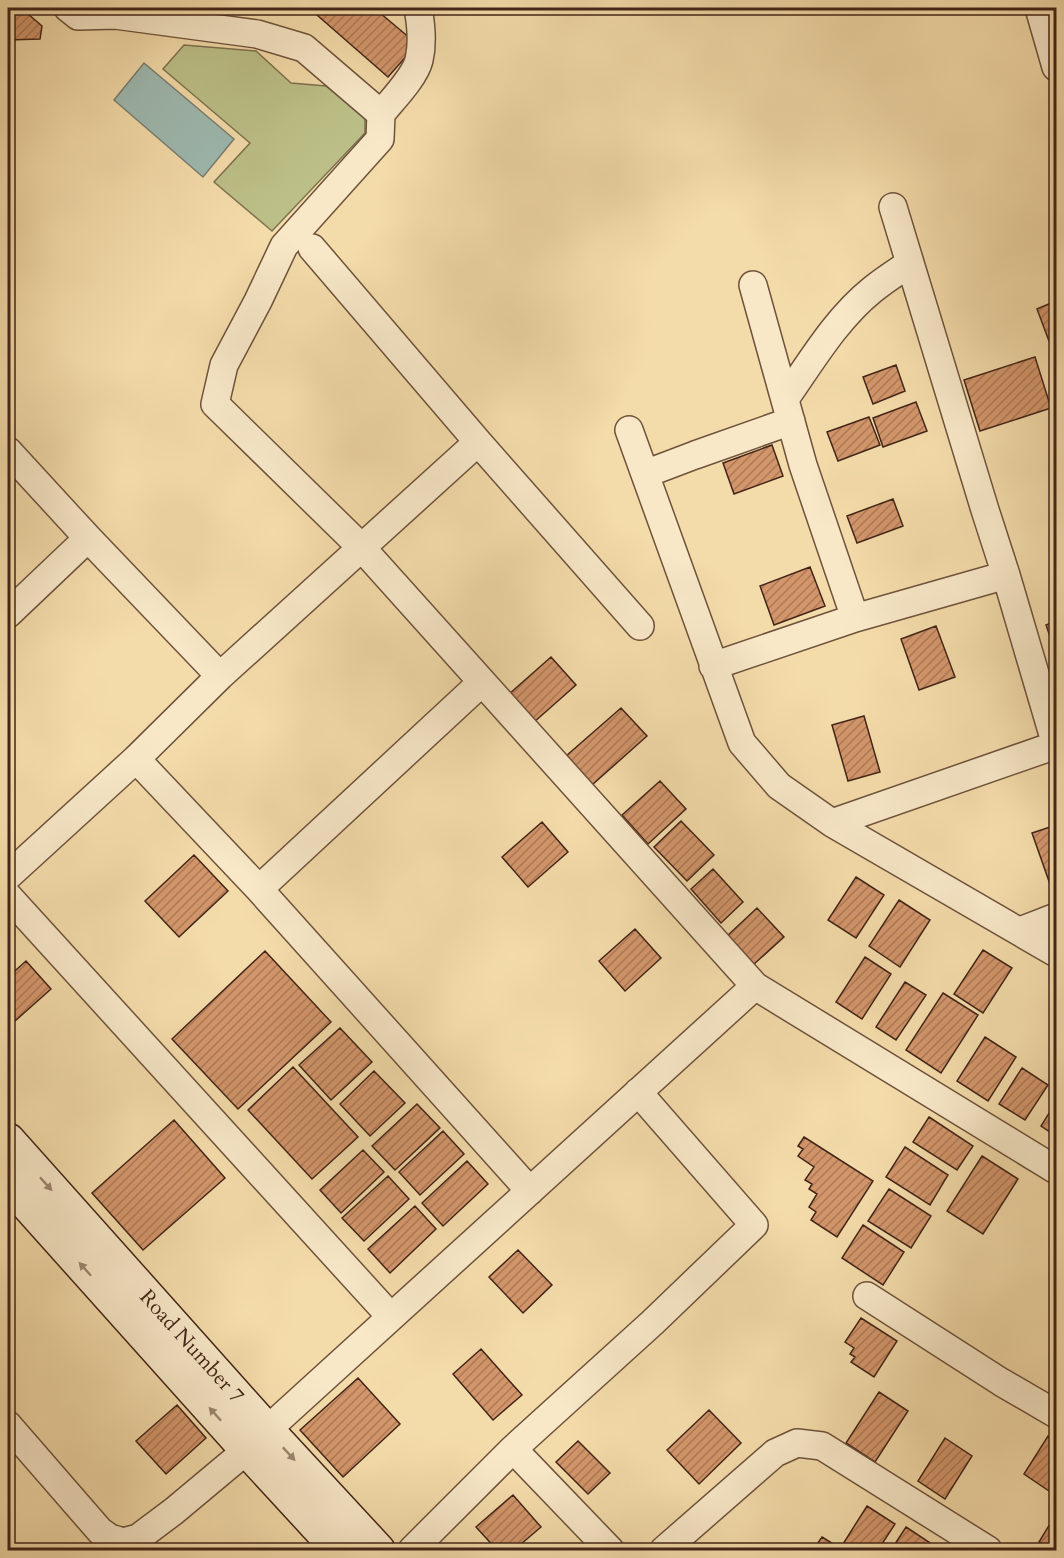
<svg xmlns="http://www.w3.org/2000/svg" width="1064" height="1558" viewBox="0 0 1064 1558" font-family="Cardo,serif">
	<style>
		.park { fill: #bcc088; stroke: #7f7250; stroke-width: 1.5 }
		.water { fill: #9ebab1; stroke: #797e74; stroke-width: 1.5 }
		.building { fill: url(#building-hatch); stroke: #422418; stroke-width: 1.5 }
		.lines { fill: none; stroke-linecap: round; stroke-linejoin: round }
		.street-casing { stroke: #6e523c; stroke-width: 30 }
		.secondary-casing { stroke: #422418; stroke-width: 36 }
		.street { stroke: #f8e8c8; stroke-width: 27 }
		.secondary { stroke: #f8e8c8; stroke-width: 33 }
		.oneway { fill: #9d8670 }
		.labels { text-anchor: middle; stroke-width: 4.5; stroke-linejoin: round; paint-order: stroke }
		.street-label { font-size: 21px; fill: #422418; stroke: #f8e8c8 }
	</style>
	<defs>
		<pattern id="building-hatch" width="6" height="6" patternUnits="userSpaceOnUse" patternTransform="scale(1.5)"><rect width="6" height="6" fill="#d3966b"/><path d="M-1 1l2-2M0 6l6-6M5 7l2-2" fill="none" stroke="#ad7a57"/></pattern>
	</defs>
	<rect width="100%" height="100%" fill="#f4dcaa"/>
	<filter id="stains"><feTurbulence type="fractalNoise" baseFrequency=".00333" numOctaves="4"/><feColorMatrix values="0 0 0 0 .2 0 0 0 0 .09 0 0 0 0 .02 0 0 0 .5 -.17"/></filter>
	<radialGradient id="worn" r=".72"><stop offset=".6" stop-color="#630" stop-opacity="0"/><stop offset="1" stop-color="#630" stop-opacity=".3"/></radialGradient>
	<path class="park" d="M184 45 256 51 291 83 326 86 365 117V133L272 231 214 182 250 143 163 69Z"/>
	<path class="water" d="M144 63 234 139 203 177 114 100Z"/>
	<path class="building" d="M8 8H21L42 26 40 39 8 40Z
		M309 8H374L417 44 388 77Z
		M1056 301V338L1049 341 1037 309Z
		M1035 357 1051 408 980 431 964 380Z
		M896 365 905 391 873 404 863 377Z
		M916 402 927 431 883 447 873 418Z
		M869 417 880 445 838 461 827 432Z
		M772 445 783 476 734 494 723 463Z
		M893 499 903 526 857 543 847 516Z
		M810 567 825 606 774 625 760 586Z
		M1056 621V654L1046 625Z
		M936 626 955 677 919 690 901 639Z
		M551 657 576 685 533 723 508 695Z
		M621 708 647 736 592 785 566 756Z
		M864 716 880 772 848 781 832 725Z
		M660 781 686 809 648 844 622 815Z
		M681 821 714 855 687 881 654 847Z
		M542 822 568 852 528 887 502 857Z
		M1056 825V885L1051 887 1032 833Z
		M194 855 228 891 179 937 145 901Z
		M713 869 743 902 721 923 691 889Z
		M856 877 884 895 856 938 828 920Z
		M899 900 930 920 900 967 869 946Z
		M757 908 784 937 753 965 727 936Z
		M635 929 661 958 625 991 599 961Z
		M983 950 1012 968 983 1013 954 994Z
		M265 951 331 1022 238 1109 172 1039Z
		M865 957 891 974 862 1019 836 1002Z
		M26 961 51 989 15 1021 8 1012V977Z
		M905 982 926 995 896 1040 876 1027Z
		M943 993 978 1015 941 1073 906 1050Z
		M340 1028 372 1062 331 1100 299 1065Z
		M985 1037 1016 1057 988 1101 957 1081Z
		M293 1067 358 1137 312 1179 248 1110Z
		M1022 1068 1048 1085 1025 1120 999 1104Z
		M374 1071 405 1103 370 1136 340 1104Z
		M1056 1102V1136L1041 1126Z
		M417 1104 440 1128 395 1170 372 1146Z
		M929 1117 973 1146 957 1170 913 1142Z
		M174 1120 225 1178 143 1250 92 1193Z
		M443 1131 464 1154 420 1195 399 1172Z
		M804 1137 873 1181 837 1237 811 1220 816 1212 809 1207 817 1194 809 1189 812 1184 805 1180 814 1167 798 1156 803 1149 798 1146Z
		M905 1147 948 1175 930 1205 886 1177Z
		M363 1150 384 1172 341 1213 320 1190Z
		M982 1156 1018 1179 983 1234 947 1211Z
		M467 1161 488 1184 443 1226 422 1203Z
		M388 1176 409 1199 364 1241 342 1218Z
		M889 1189 931 1216 911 1248 868 1221Z
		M415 1206 436 1229 390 1273 368 1249Z
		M863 1225 904 1252 883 1285 842 1258Z
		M518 1250 552 1285 523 1313 489 1277Z
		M861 1318 897 1341 874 1377 851 1362 855 1357 850 1354 854 1348 845 1342Z
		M481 1349 522 1395 493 1420 453 1374Z
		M358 1378 400 1424 343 1477 300 1430Z
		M879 1392 908 1411 875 1462 846 1443Z
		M177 1405 206 1438 166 1474 136 1441Z
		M709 1410 741 1443 699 1484 667 1450Z
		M1048 1436 1056 1442V1486L1052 1493 1024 1474Z
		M945 1438 972 1456 945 1499 918 1481Z
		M578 1441 610 1473 588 1494 556 1462Z
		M513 1495 541 1527 514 1550H497L476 1527Z
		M867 1506 895 1524 878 1550H852L843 1544Z
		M1056 1514V1550H1053L1039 1542Z
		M906 1527 938 1548 936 1550H891Z
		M822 1537 843 1550H813Z"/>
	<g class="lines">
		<defs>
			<path id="street" d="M68 8 78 16 115 15 257 34 304 48 381 114 380 139 284 246 258 301 224 365 215 404 361 547 755 986 1056 1170
				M1039 8 1056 67
				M381 114C392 100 415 77 419 60 423 43 421 24 418 8
				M893 207 985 510 1006 575 1056 745
				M312 248 478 442 640 626
				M753 285 803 465 855 618
				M785 399C811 362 836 319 872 290 884 280 897 272 910 263
				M629 430 742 743 779 786 832 823 1056 953
				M8 451 88 538 220 676
				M645 474 695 455 791 421
				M8 614 88 538
				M713 666 855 618 1006 575
				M136 759 259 889 530 1191
				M832 823 1056 745
				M8 876 136 759 220 676 478 442
				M259 889 481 683
				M8 896 391 1317
				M1020 931 1056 917
				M867 1296 1001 1382 1056 1414
				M8 1425 100 1531 110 1538 123 1542 138 1538 174 1511 247 1450 267 1430 755 986
				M513 1449 610 1550
				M412 1550 513 1449 652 1323 754 1225 638 1092
				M664 1550 775 1453 797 1443 822 1446 988 1550"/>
			<path id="secondary" d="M8 1140 267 1430 378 1550
				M8 1183 247 1450 339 1550"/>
		</defs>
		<use href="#street" class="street-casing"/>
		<use href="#secondary" class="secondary-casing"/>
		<use href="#street" class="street"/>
		<use href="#secondary" class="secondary"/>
	</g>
	<defs><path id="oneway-solid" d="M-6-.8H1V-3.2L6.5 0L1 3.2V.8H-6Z" transform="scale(1.5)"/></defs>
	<g class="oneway">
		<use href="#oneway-solid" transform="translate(46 1184) rotate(48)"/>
		<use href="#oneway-solid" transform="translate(85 1269) rotate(-132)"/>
		<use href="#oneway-solid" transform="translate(215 1414) rotate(-132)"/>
		<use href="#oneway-solid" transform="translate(289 1454) rotate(47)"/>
	</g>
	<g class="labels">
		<g class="street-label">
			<text transform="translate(192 1346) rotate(48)" y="7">Road Number 7</text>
		</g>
	</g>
	<rect width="1064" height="1558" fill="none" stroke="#f4dcaa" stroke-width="30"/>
	<rect x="9" y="9" width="1046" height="1540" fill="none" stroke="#422418" stroke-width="3"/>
	<rect x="15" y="15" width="1034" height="1528" fill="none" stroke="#422418" stroke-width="1.5"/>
	<rect width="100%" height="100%" filter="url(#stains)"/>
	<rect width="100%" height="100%" fill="url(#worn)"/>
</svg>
